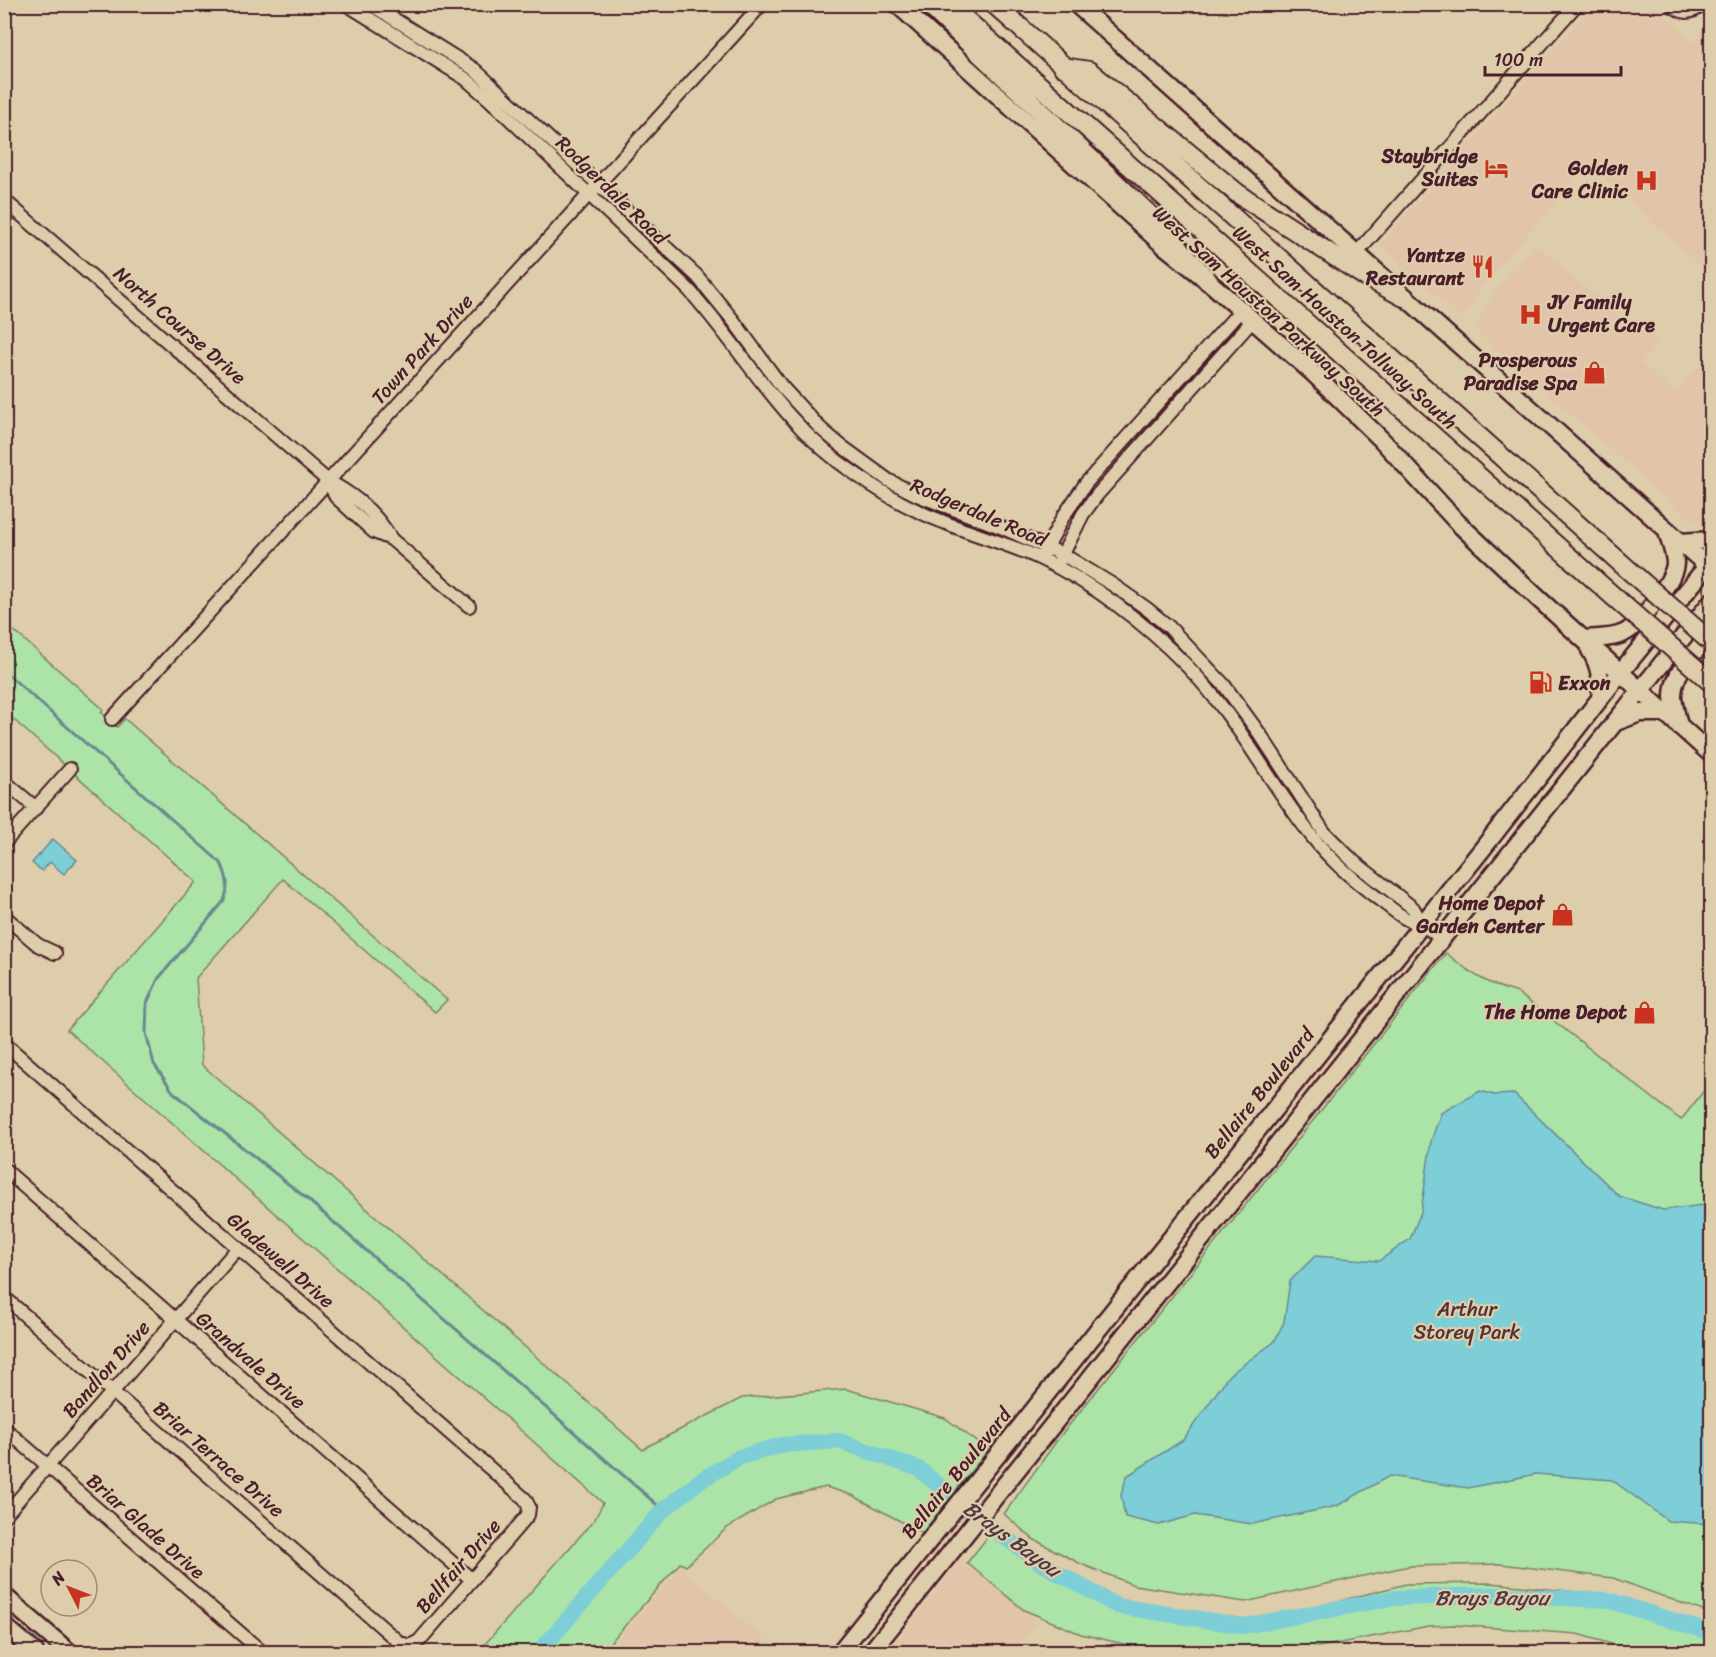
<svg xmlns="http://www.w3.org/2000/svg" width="1716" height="1657" viewBox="0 0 1716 1657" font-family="Sriracha,sans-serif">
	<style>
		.built { fill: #e1c4aa }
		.green { fill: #ace3a6; stroke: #7b8168; stroke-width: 1.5 }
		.water { fill: #7dced7; stroke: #698892; stroke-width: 1.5 }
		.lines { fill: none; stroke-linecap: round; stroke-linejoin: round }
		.stream { stroke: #698892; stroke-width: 3 }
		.river { stroke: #7dced7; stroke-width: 16 }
		.minor-casing { stroke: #4a1f2b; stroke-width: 16 }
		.major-casing { stroke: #4a1f2b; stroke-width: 21 }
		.highway-casing { stroke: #4a1f2b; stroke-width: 22 }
		.minor { stroke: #decdaa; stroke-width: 12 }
		.major { stroke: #decdaa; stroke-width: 16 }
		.highway { stroke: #decdaa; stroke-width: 18 }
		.highway-bridge-casing { stroke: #4a1f2b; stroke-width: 22; stroke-linecap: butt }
		.highway-bridge { stroke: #decdaa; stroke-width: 18 }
		.labels { text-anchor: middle; stroke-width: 4.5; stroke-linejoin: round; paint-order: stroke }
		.poi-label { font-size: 20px; font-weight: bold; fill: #4a1f2b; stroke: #decdaa; text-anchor: end }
		.street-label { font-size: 20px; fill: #4a1f2b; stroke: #decdaa }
		.park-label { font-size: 20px; fill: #543337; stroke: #decdaa }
		.water-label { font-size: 21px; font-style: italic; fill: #523945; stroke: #decdaa }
	</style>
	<rect width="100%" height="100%" fill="#decdaa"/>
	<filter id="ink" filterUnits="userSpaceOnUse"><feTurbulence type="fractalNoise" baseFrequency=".0167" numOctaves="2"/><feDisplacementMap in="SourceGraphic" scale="12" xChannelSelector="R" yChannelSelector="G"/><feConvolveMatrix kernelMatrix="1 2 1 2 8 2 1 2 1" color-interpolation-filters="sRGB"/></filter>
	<g filter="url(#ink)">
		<path class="built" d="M1594 5H1654L1694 43 1711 24V275L1588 164 1483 286 1463 319 1380 245Z
			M1537 245 1631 328 1637 322 1659 342 1641 363 1675 394 1711 354V526L1702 527 1689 519 1474 329 1494 293Z
			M961 1560 1039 1622 1014 1652H888Z
			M681 1568 780 1652H607Z"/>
		<path class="green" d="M5 623 103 709 101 712 117 727 125 719 447 1000 435 1012 283 879 196 978 202 1065 643 1450 650 1445 742 1398 846 1389 945 1418 988 1450 922 1533 852 1495 826 1487 776 1499 727 1528 686 1566 680 1563 602 1652H478L595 1519 603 1503 67 1030 196 882 5 712Z
			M1446 953C1471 974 1486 984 1518 993L1681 1120 1711 1082V1614L1613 1578 1501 1564 1409 1566 1245 1602 1134 1585 1081 1564 1033 1539 1004 1514 1058 1439 1315 1118Z
			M993 1530 1008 1544 1062 1577 1119 1600 1236 1621 1284 1615 1406 1584 1491 1583 1607 1595 1711 1630V1652H1639L1577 1634 1454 1625 1429 1626 1293 1652H1158L1081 1634 1024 1610 967 1563Z"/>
		<path class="water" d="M53 839 77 860 64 874 50 862 42 871 32 863Z
			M1480 1091 1494 1095 1514 1094 1619 1196 1663 1210 1711 1204V1524L1668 1521 1612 1480 1536 1474 1468 1488 1389 1476 1337 1506 1252 1524 1195 1515 1159 1525 1125 1517 1121 1495 1127 1476 1183 1440 1229 1375 1274 1342 1284 1322 1290 1281 1315 1256 1379 1261 1410 1239 1421 1212 1431 1141 1441 1113Z"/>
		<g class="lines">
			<path class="stream" d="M4 671 221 863C228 878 229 886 224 901L158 979 147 1003 146 1033 154 1064 173 1092 306 1198 663 1510"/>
			<path class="river" d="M539 1652 663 1510 701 1480 740 1457 782 1445 839 1441 919 1469 979 1519 1042 1564 1117 1606 1244 1626 1394 1598 1492 1595 1608 1600 1712 1633"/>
			<defs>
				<path id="minor" d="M346 4 466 79 489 99 688 289C745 352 781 424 854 473 882 493 913 511 946 523 977 536 1009 544 1039 558 1093 583 1146 624 1187 666 1238 718 1269 783 1314 839 1333 863 1356 882 1380 900 1394 910 1405 922 1422 924
					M370 4 474 69 697 276 733 320 782 387 820 428 840 445 888 480 917 495 1003 528 1062 554 1113 585 1146 608 1169 627 1224 685 1262 737 1324 832 1353 861 1413 908 1422 924 1442 939
					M1671 4C1683 15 1692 14 1704 4
					M4 200 328 481C353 494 377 514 391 539
					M1356 254 1577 4
					M328 481 336 497 374 532 391 539 469 606
					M1044 553 1063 517 1086 483 1241 310
					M1060 560 1083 514 1097 495 1253 320
					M112 719 762 4
					M4 781 36 808
					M4 843 70 769
					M4 916 38 945 55 953
					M4 1043 525 1499 529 1507 528 1515 419 1641 410 1646 400 1643 4 1297
					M4 1169 472 1580
					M4 1428 262 1652
					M4 1516 238 1248
					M1075 1652H1086"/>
				<path id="major" d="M897 4 1161 243 1208 281 1312 372 1381 439 1458 523 1541 601 1712 755
					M1076 4 1712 570
					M1680 542 1712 540
					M1583 639C1596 638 1612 639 1624 633 1639 626 1675 580 1675 563 1675 553 1669 541 1667 531
					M1590 650C1600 666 1602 681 1600 699
					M1616 722 1640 713H1664
					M1679 726C1677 716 1674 707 1673 697 1672 672 1696 651 1712 633
					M4 1596 69 1652
					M4 1626 35 1652
					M840 1652 1484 847 1620 673 1712 560
					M871 1652 1712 601"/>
				<path id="highway" d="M928 4 1158 223 1208 281
					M948 4 1613 596
					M994 4 1641 581
					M1063 67 1089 71 1237 193 1363 275 1404 297"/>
			</defs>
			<use href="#minor" class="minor-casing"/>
			<use href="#major" class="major-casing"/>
			<use href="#highway" class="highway-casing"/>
			<use href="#minor" class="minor"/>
			<use href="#major" class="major"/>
			<use href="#highway" class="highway"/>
			<defs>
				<path id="highway-bridge" d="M1641 581 1712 643
					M1613 596 1712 683"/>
			</defs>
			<use href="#highway-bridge" class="highway-bridge-casing"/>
			<use href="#highway-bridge" class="highway-bridge"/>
		</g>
	</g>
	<defs>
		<symbol id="hotel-bare" viewBox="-9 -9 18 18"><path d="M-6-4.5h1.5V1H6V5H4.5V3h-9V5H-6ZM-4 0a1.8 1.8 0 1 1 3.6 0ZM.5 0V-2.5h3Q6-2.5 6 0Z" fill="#c8321e" stroke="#decdaa" stroke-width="2.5" paint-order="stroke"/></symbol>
		<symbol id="hospital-bare" viewBox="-9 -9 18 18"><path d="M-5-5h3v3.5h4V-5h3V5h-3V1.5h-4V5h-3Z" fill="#c8321e" stroke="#decdaa" stroke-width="2.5" paint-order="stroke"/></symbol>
		<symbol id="restaurant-bare" viewBox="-9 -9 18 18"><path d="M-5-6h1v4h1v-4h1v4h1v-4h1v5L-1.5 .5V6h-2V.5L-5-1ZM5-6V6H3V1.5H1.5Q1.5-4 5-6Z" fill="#c8321e" stroke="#decdaa" stroke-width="2.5" paint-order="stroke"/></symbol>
		<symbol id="shop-bare" viewBox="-9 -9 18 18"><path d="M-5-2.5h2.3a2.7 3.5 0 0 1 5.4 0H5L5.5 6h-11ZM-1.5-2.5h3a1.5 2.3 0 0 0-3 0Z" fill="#c8321e" stroke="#decdaa" stroke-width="2.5" paint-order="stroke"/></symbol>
		<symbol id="fuel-bare" viewBox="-9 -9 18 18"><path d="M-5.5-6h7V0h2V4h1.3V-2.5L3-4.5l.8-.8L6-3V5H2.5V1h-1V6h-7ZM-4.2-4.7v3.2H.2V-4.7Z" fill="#c8321e" stroke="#decdaa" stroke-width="2.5" paint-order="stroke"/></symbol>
	</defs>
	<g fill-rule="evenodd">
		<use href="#hotel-bare" x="1480" y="152" width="33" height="33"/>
		<use href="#hospital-bare" x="1630" y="164" width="33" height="33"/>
		<use href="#restaurant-bare" x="1466" y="250" width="33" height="33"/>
		<use href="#hospital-bare" x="1514" y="298" width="33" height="33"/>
		<use href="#shop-bare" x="1578" y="356" width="33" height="33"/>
		<use href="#fuel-bare" x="1524" y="666" width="33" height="33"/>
		<use href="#shop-bare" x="1546" y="898" width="33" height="33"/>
		<use href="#shop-bare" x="1628" y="996" width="33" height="33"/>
	</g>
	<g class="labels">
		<g class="poi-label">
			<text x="1478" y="163">Staybridge<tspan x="1478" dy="23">Suites</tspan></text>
			<text x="1628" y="175">Golden<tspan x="1628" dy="23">Care Clinic</tspan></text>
			<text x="1465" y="262">Yantze<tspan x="1465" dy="23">Restaurant</tspan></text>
			<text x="1548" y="309" text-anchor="start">JY Family<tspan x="1548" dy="23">Urgent Care</tspan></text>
			<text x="1577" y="367">Prosperous<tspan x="1577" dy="23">Paradise Spa</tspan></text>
			<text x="1558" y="690" text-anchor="start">Exxon</text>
			<text x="1544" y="910">Home Depot<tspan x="1544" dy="23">Garden Center</tspan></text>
			<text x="1627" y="1019">The Home Depot</text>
		</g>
		<g class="street-label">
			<text transform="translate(612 190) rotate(44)" y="7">Rodgerdale Road</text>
			<text transform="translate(1269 311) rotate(42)" y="7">West Sam Houston Parkway South</text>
			<text transform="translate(180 325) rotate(41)" y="7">North Course Drive</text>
			<text transform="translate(1345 327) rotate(42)" y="7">West Sam Houston Tollway South</text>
			<text transform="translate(422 349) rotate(-48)" y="7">Town Park Drive</text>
			<text transform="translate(979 512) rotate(23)" y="7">Rodgerdale Road</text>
			<text transform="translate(1259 1093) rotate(-51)" y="7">Bellaire Boulevard</text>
			<text transform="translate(281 1260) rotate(41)" y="7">Gladewell Drive</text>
			<text transform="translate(251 1360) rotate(41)" y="7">Grandvale Drive</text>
			<text transform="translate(106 1369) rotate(-49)" y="7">Bandlon Drive</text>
			<text transform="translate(219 1459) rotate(41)" y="7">Briar Terrace Drive</text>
			<text transform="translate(956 1473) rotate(-51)" y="7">Bellaire Boulevard</text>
			<text transform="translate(146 1526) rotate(41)" y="7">Briar Glade Drive</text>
			<text transform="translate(458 1566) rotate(-49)" y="7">Bellfair Drive</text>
		</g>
		<g class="park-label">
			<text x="1467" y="1316">Arthur<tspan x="1467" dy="23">Storey Park</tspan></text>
		</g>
		<g class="water-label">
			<text transform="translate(1012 1539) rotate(36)" y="7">Brays Bayou</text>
			<text x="1492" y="1605">Brays Bayou</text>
		</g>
	</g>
	<rect width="1716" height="1657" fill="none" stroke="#decdaa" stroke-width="24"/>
	<rect x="12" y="12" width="1692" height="1633" fill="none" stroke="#4a1f2b" stroke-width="2" filter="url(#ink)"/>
	<g transform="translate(69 1588) rotate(312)"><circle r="28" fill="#decdaa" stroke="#a38777" stroke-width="1.5"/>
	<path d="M0-4.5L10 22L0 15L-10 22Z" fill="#c8321e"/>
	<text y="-9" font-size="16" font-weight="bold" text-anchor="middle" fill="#4a1f2b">N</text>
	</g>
	<path d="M1485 66v9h136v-9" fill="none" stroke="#4a1f2b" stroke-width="3"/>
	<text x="1494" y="66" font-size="18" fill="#4a1f2b" stroke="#decdaa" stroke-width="4.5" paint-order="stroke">100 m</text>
</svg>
